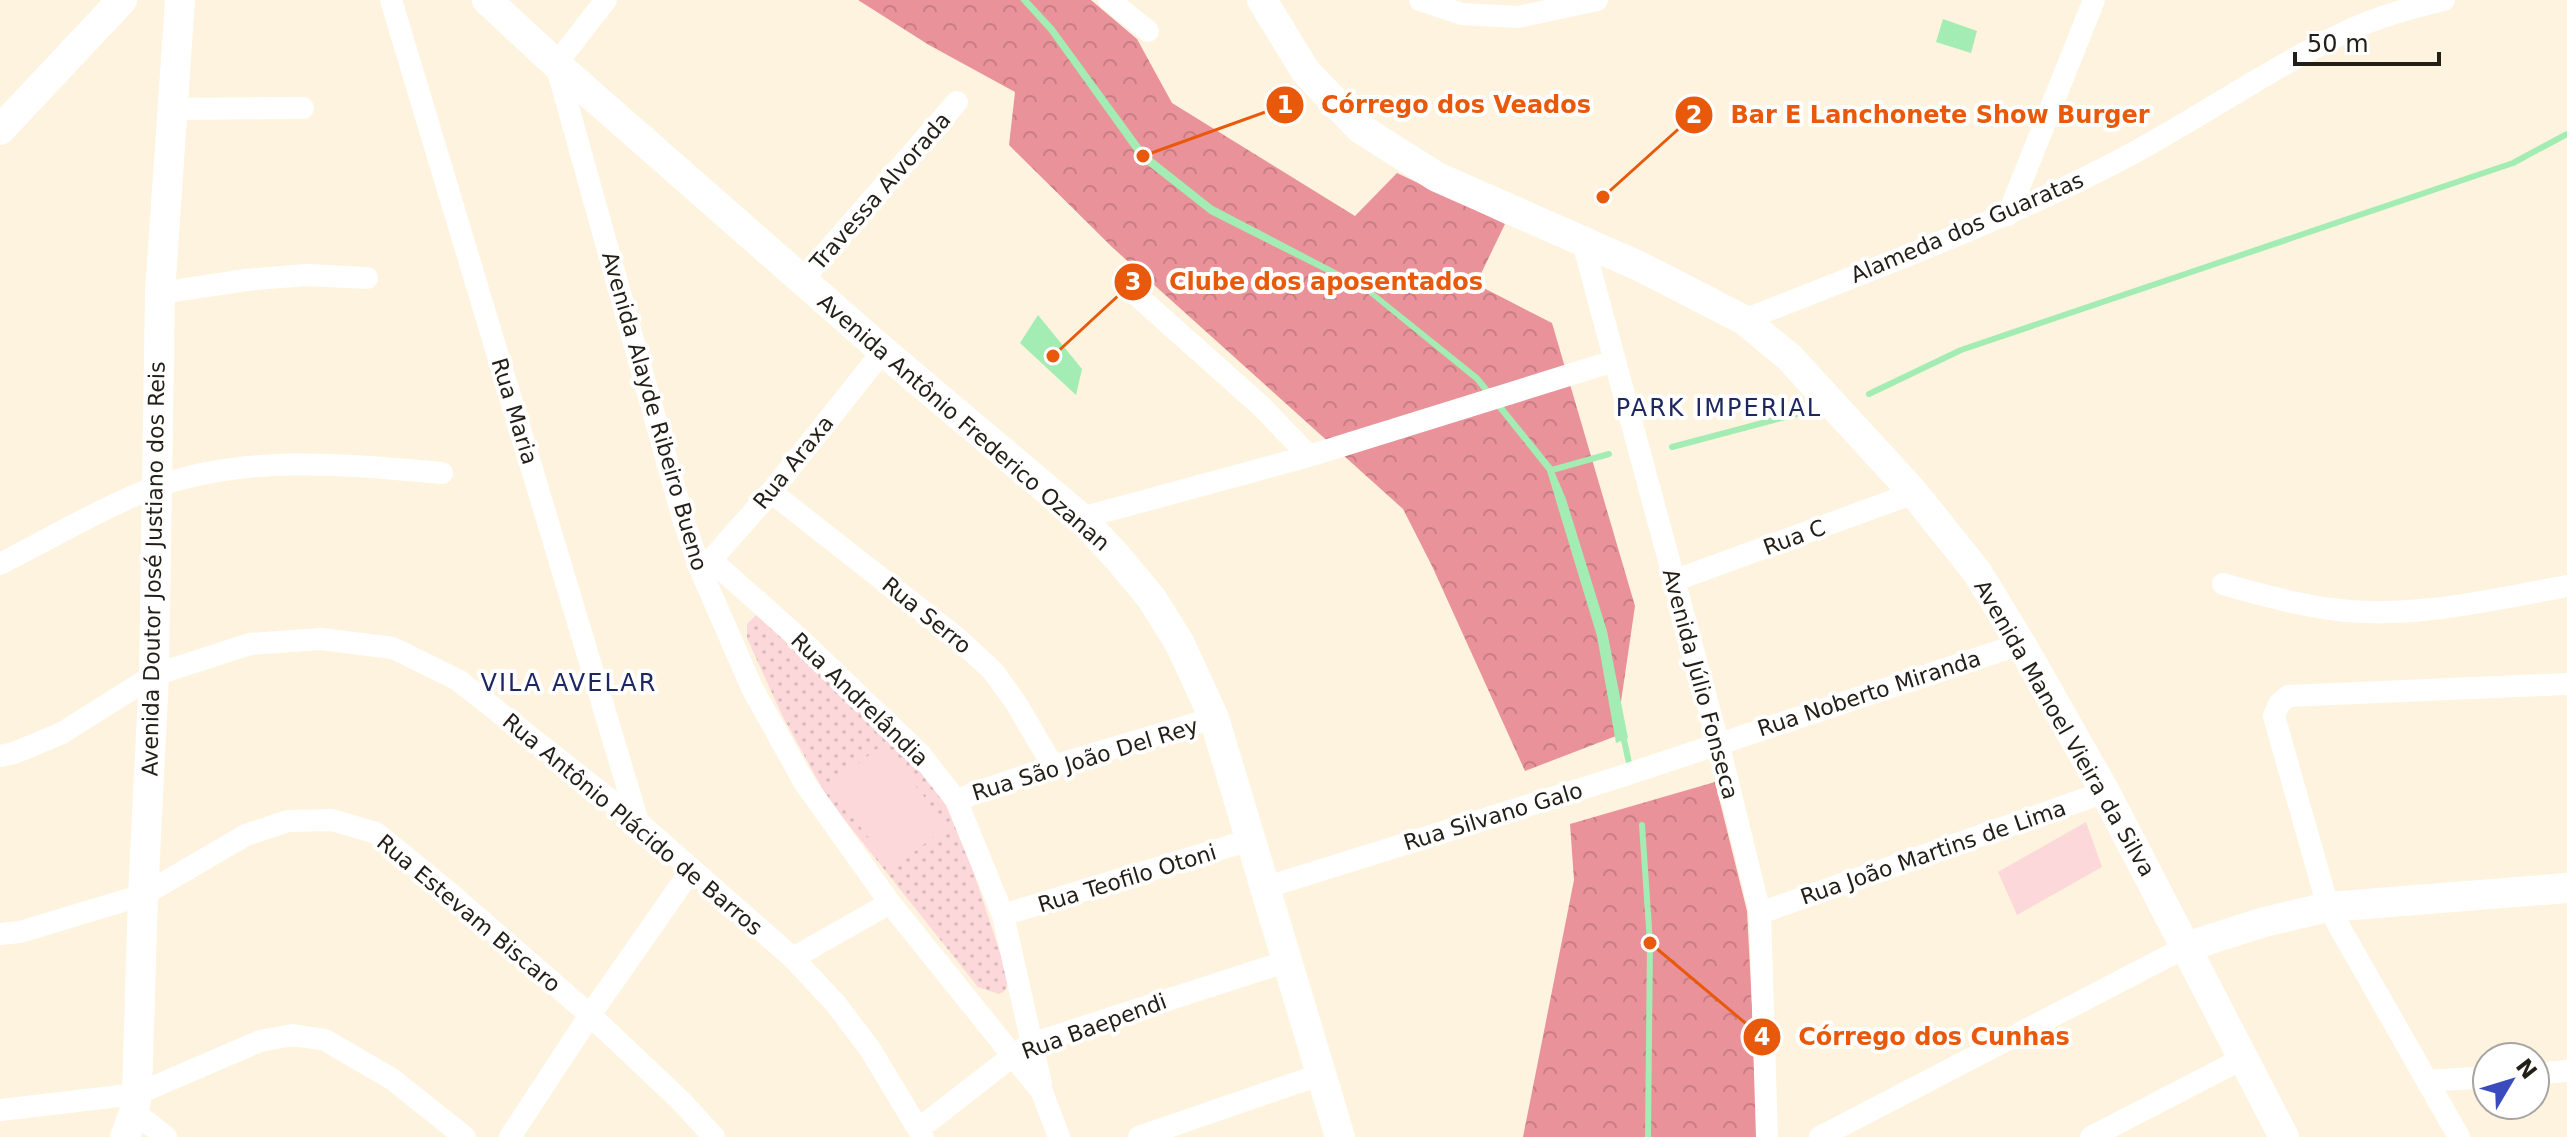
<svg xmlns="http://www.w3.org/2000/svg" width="2567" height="1137" viewBox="0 0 2567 1137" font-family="'DejaVu Sans',sans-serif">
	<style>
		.grass { fill: url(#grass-dots) }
		.forest { fill: url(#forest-crowns) }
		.pitch { fill: #fcd8da }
		.water { fill: #a3ecb3 }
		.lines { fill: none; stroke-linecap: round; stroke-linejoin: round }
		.stream { stroke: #a3ecb3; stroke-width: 6 }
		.street { stroke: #fff; stroke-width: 22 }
		.secondary { stroke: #fff; stroke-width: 30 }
		.labels { text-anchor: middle; stroke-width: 8; stroke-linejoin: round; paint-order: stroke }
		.street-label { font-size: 22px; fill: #231f17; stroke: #fff }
		.neighbourhood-label { font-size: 24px; letter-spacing: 2px; fill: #1d2860; stroke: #fff }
		.leader { fill: none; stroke: #e8590c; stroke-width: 3 }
		.callout-dot { fill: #e8590c; stroke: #fff; stroke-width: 3 }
		.mark-label { font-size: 24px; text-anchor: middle; font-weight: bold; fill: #fff }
		.callout-label { font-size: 24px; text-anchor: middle; font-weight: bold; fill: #e8590c; stroke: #fff; stroke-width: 8; stroke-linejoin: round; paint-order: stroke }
	</style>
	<defs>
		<pattern id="grass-dots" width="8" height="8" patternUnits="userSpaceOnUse" patternTransform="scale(2)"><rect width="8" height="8" fill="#fcd8da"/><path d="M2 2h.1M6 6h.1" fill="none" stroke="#d8b9ba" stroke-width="1.8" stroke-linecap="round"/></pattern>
		<pattern id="forest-crowns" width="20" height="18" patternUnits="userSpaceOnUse" patternTransform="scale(2)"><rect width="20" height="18" fill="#ea929a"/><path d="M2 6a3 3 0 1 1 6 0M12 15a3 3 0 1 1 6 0" fill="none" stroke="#c87d84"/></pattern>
	</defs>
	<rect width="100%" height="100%" fill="#fef3de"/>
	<path class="grass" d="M756 615 914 758 956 818 1007 974C1007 983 1009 990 999 994L978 987 828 799 782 715 747 638V624Z"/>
	<path class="forest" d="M858 0H1091L1137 39 1172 103 1355 216 1397 173 1505 224 1476 284 1552 323 1635 606 1616 736 1525 771 1432 566 1403 509 1112 247 1009 145 1015 92 929 45Z
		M1715 782 1747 911 1759 1137H1523L1574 880 1570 824Z"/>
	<path class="pitch" d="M883 744 947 826 893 869 829 787Z
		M2086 822 2102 867 2017 915 1998 872Z"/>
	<path class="water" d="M1020 0H1029L1054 27 1146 153 1213 206 1368 287 1479 376 1552 466 1566 499 1607 631 1628 738 1616 743 1597 636 1547 471 1475 381 1367 293 1210 214 1140 159 1049 32Z
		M1943 19 1977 31 1971 53 1936 42Z
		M1038 315 1082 369 1076 395 1020 343Z"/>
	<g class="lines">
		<path class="stream" d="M1869 394 1961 350 2513 163 2567 134
			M1672 447 1804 412
			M1552 470 1609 454
			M1623 735 1629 763
			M1642 825 1650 943 1648 1137"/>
		<path class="street" d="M391 0 638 822
			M606 0 556 64 684 522 701 571 752 688 804 782 890 903 1042 1092 1059 1137
			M1109 0 1148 31
			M1420 0 1462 14 1518 17 1597 0
			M171 109 303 108
			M2008 215 2094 0
			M1582 239 1718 742 1760 913 1767 1137
			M802 280 957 102
			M160 293 246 280 306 275 367 278
			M1744 320C1872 269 2002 222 2124 158 2201 117 2273 66 2352 29 2381 16 2413 7 2444 0
			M1309 456 1614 361
			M771 492 957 638 993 671 1016 703 1053 766
			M1081 518 1309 456 1262 407 1132 291
			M710 559 802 641 920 754 956 800 1003 915 1041 1084
			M0 564C49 539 107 505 158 486 250 454 348 465 442 473
			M703 569 771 492 883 351
			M1673 581 1914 493
			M2223 584C2258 594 2294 604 2331 609 2409 620 2490 600 2567 586
			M0 756 14 753 62 733 154 675 250 644 321 639 393 648 458 680 638 822 793 958 835 1003 870 1049 923 1137
			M956 800 1053 766 1214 718
			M1267 887 1613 779 2021 644
			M1760 913 2105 792
			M1003 915 1250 840
			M0 934 20 932 143 895 246 835 288 821 332 820 376 833 445 889 590 1015 680 1100 714 1137
			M793 958 890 903
			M2535 1074 2567 1071
			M2429 1081 2487 1077
			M0 1110 137 1094 260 1041 293 1035 325 1040 392 1079 465 1137
			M134 1112 166 1137
			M920 1128 1014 1055 1031 1044 1288 961
			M510 1137 590 1015 692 869
			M1139 1137 1322 1074
			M1820 1137 2186 947
			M2091 1137 2242 1059
			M2459 1137 2328 907 2274 716 2279 704 2288 696 2567 684"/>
		<path class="secondary" d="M487 0 556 64 883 351 1081 518 1119 559 1152 599 1180 644 1214 718 1340 1137
			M1262 0 1306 72 1361 129 1437 177 1641 267 1744 320 1789 357 1914 493 1977 572 2021 644 2105 792 2284 1137
			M0 130 122 0
			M2186 947 2264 922 2328 907 2567 888
			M125 1137 134 1112 137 1094 143 895 154 675 160 293 180 0"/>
	</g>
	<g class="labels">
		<g class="street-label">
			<text transform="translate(880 191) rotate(-49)" y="8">Travessa Alvorada</text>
			<text transform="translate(1967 227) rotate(-23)" y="8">Alameda dos Guaratas</text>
			<text transform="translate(515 411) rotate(73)" y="8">Rua Maria</text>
			<text transform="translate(655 411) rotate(74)" y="8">Avenida Alayde Ribeiro Bueno</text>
			<text transform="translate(964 422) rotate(41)" y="8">Avenida Antônio Frederico Ozanan</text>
			<text transform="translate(793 462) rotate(-51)" y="8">Rua Araxa</text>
			<text transform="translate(1794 537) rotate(-20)" y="8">Rua C</text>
			<text transform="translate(153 569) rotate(-89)" y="8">Avenida Doutor José Justiano dos Reis</text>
			<text transform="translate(927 615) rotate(39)" y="8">Rua Serro</text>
			<text transform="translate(1701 684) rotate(75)" y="8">Avenida Júlio Fonseca</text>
			<text transform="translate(1869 693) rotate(-18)" y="8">Rua Noberto Miranda</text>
			<text transform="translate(860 699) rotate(44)" y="8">Rua Andrelândia</text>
			<text transform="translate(2065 728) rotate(60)" y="8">Avenida Manoel Vieira da Silva</text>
			<text transform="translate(1085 759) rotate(-17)" y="8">Rua São João Del Rey</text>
			<text transform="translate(1493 816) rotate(-17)" y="8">Rua Silvano Galo</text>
			<text transform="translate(633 824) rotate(40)" y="8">Rua Antônio Plácido de Barros</text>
			<text transform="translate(1933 852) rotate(-19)" y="8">Rua João Martins de Lima</text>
			<text transform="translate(1127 878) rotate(-17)" y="8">Rua Teofilo Otoni</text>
			<text transform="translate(469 913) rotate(40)" y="8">Rua Estevam Biscaro</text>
			<text transform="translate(1094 1026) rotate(-20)" y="8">Rua Baependi</text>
		</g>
		<g class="neighbourhood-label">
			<text x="1719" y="416">PARK IMPERIAL</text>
			<text x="569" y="691">VILA AVELAR</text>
		</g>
	</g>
	<path class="leader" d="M1143 156L1285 105M1603 197L1694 115M1053 356L1133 282M1650 943L1762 1037"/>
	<g class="callout-dot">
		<circle cx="1143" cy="156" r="8"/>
		<circle cx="1603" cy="197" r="8"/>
		<circle cx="1053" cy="356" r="8"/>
		<circle cx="1650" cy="943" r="8"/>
		<circle cx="1285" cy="105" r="20"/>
		<circle cx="1694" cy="115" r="20"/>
		<circle cx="1133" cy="282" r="20"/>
		<circle cx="1762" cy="1037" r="20"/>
	</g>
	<g class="mark-label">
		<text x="1285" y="113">1</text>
		<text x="1694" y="123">2</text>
		<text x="1133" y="290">3</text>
		<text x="1762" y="1045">4</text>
	</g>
	<g class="callout-label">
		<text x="1456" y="113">Córrego dos Veados</text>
		<text x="1940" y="123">Bar E Lanchonete Show Burger</text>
		<text x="1326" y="290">Clube dos aposentados</text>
		<text x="1934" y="1045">Córrego dos Cunhas</text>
	</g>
	<g transform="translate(2511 1081) rotate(52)"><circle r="38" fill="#ffffff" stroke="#a7a5a2" stroke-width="2"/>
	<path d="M0-6L14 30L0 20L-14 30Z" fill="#394bbe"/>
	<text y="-12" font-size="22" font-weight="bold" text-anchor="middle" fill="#231f17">N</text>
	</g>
	<path d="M2295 52v12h144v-12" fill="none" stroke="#231f17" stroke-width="4"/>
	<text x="2307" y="52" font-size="24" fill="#231f17" stroke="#ffffff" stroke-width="6" paint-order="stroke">50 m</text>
</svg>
